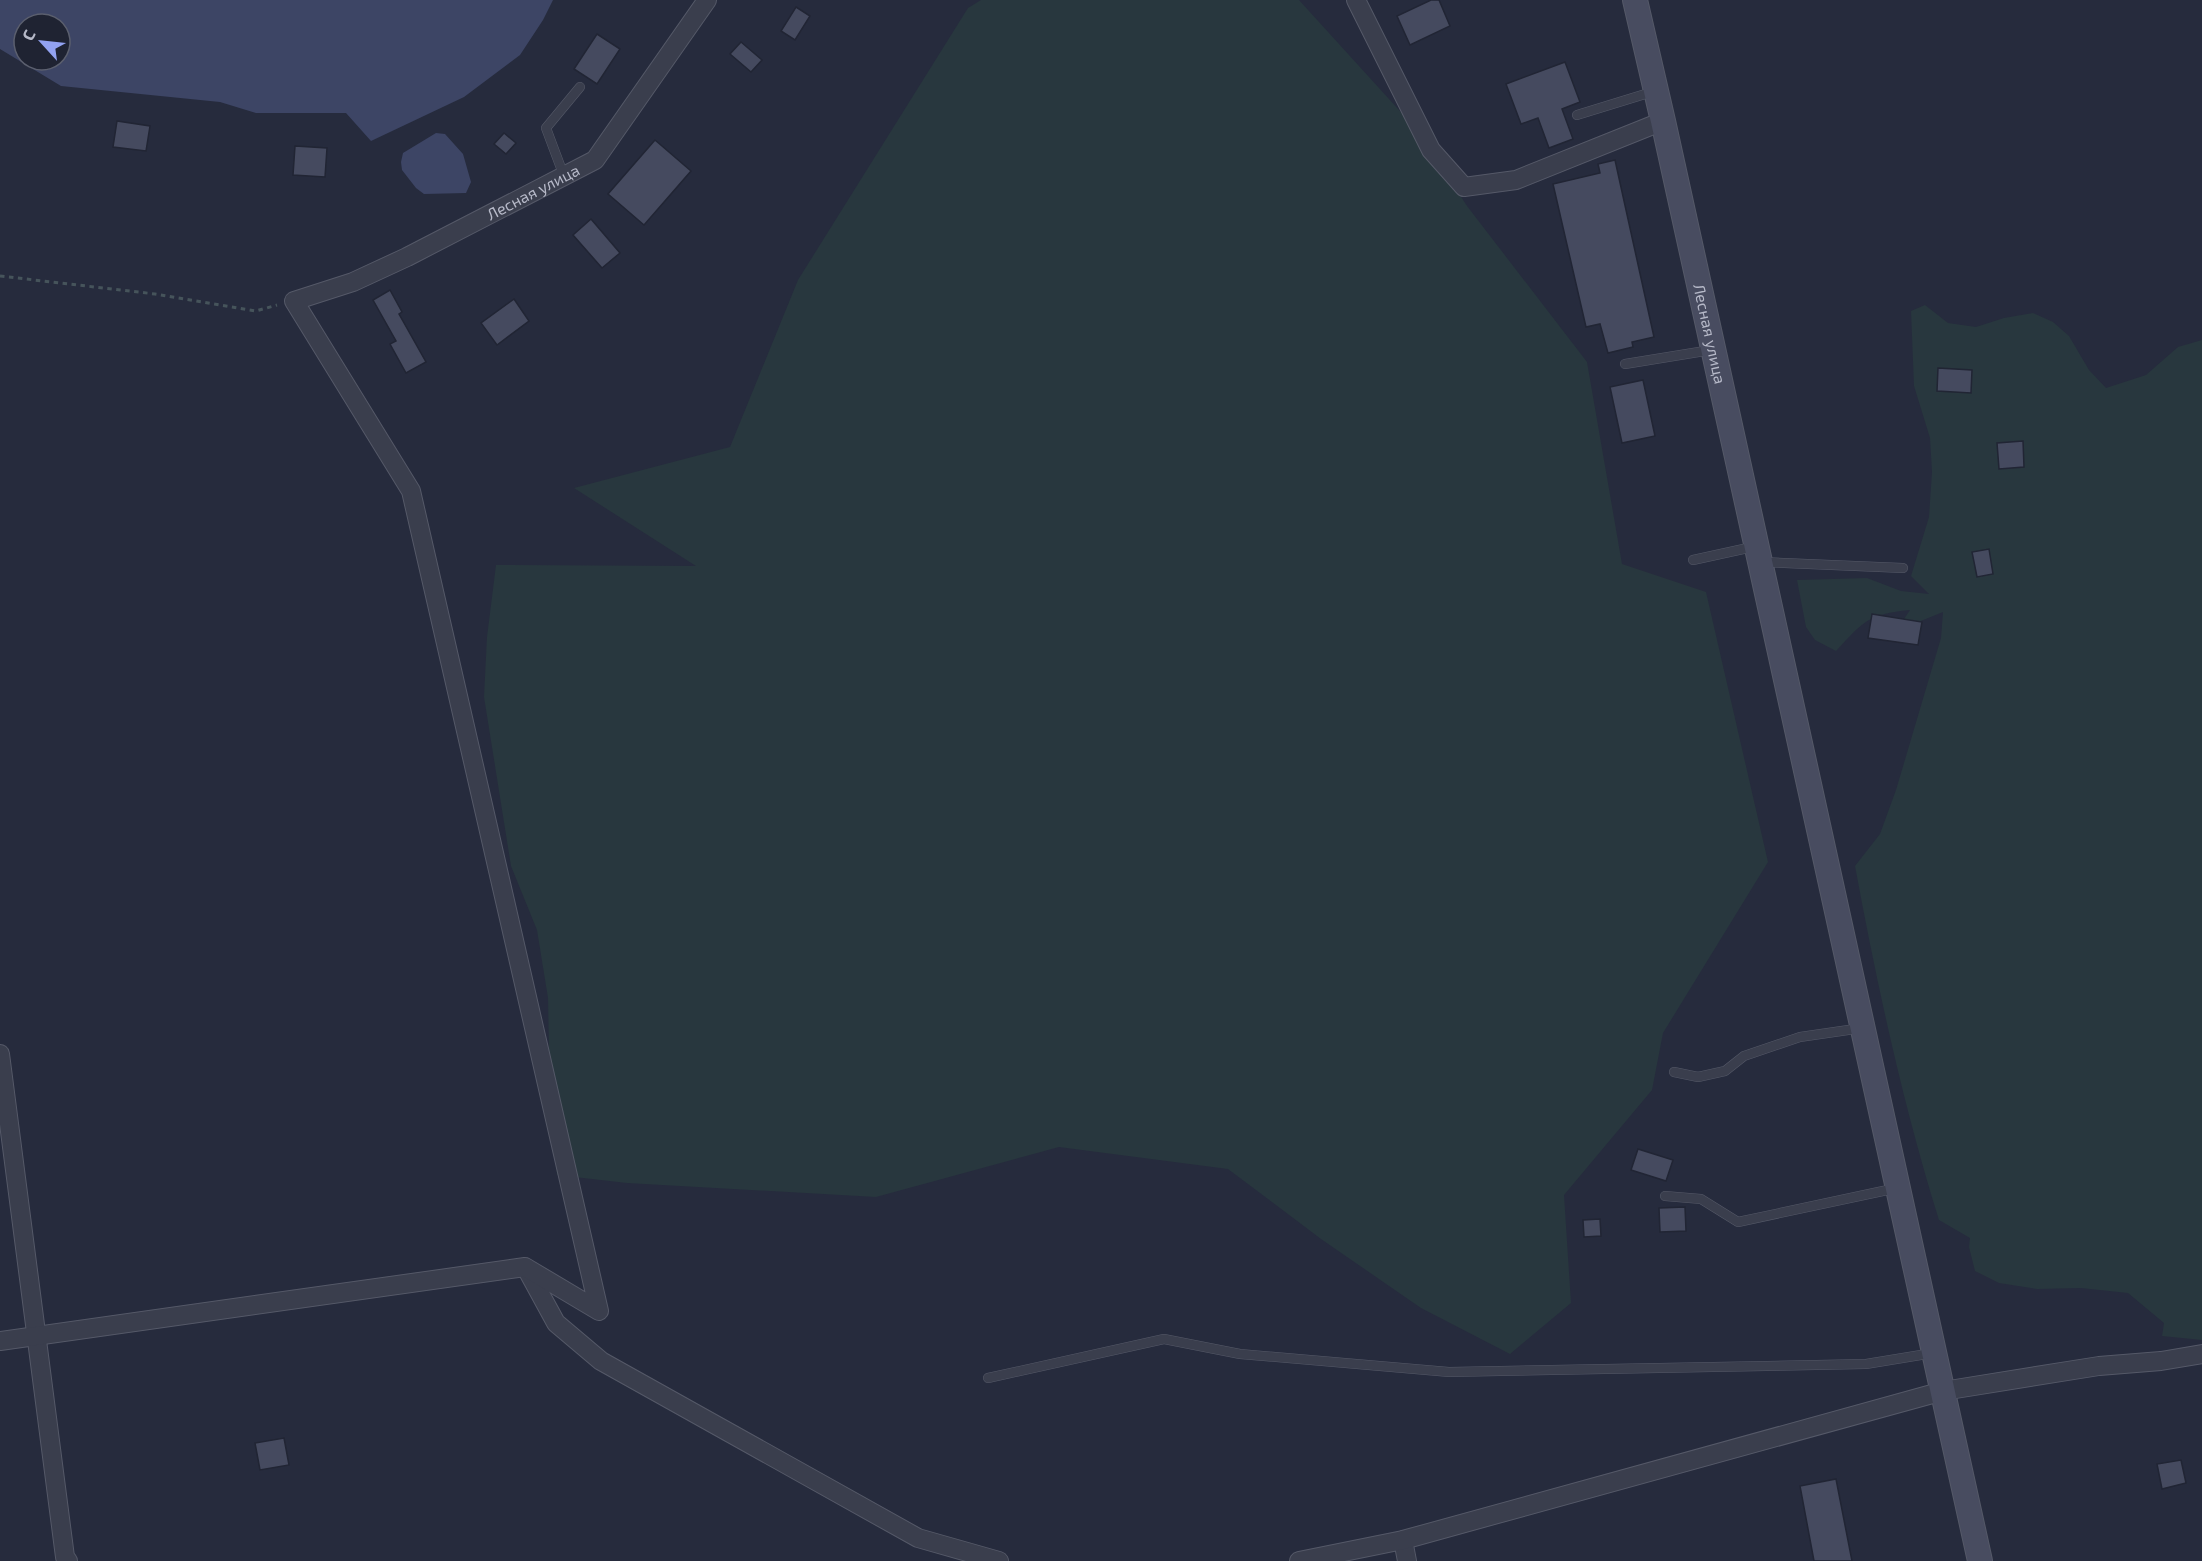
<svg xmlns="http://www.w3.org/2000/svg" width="2202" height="1561" viewBox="0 0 2202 1561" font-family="'Exo 2',sans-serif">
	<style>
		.green { fill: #28373e }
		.water { fill: #3d4565; fill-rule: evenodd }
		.building { fill: #454a5f; stroke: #212534; stroke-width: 1.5 }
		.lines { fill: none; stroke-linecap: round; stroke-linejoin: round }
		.lane-casing { stroke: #555968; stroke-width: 10 }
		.street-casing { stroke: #555968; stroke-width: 20 }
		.secondary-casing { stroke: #555968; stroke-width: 26 }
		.path { stroke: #46545b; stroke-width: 3; stroke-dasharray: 4.5 4.5; stroke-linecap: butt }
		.lane { stroke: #3a3e4d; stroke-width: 9 }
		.street { stroke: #3a3e4d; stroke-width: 18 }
		.secondary { stroke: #484c60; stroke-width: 24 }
		.labels { text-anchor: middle; stroke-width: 4.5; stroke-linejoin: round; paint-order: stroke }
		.street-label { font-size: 16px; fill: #b6b9c8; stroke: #1f2332 }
	</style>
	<rect width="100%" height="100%" fill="#262b3d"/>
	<path class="green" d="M981 0H1299L1419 132 1467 206 1587 362 1622 564 1706 592 1768 862 1663 1033 1652 1090 1564 1195 1571 1303 1510 1354 1421 1308 1321 1239 1228 1169 1059 1147 876 1197 627 1183 557 1175 550 1108 548 998 537 930 511 866 484 697 487 637 496 565 696 566 574 488 730 447 798 280 968 8Z
		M1925 305 1948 323 1976 327 2004 318 2033 313 2053 322 2069 336 2089 370 2106 388 2146 375 2178 347 2202 340V1340L2162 1336 2164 1323 2128 1293 2081 1288 2037 1289 1999 1283 1975 1271 1969 1247 1970 1238 1939 1220C1903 1105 1877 985 1855 866L1880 834 1896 790 1941 638 1943 612 1896 631 1910 610C1868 614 1864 621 1836 651L1815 640 1806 627 1797 580 1867 578 1901 591 1929 594 1911 576 1929 517 1932 472 1930 438 1914 386 1911 311Z"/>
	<path class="water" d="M0 0H553L543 20 520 55 464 97 371 141 346 113H256L220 102 61 86 0 49ZM24 24H60V60H24Z
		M436 133 445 134 463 154 471 182 466 193 424 194 416 188 402 170 401 162 403 153Z"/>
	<path class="building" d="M1431 0H1439L1450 26 1410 45 1397 16Z
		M796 7 810 16 795 40 781 31Z
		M597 34 620 49 597 84 574 69Z
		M741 42 762 60 751 72 730 54Z
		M1565 62 1580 102 1562 109 1573 139 1549 148 1538 118 1521 124 1506 84Z
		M117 121 150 126 146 151 113 147Z
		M504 133 516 143 506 154 494 144Z
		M655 140 691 171 644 225 608 194Z
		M295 146 327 148 325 177 293 175Z
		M1615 160 1654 337 1632 342 1633 347 1608 353 1600 324 1586 327 1553 184 1600 173 1598 164Z
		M591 219 620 253 602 268 573 235Z
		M390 290 402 312 399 314 426 362 406 373 390 344 396 341 373 300Z
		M514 299 529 321 497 345 481 323Z
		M1938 368 1972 370 1971 393 1937 391Z
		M1643 380 1655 436 1622 443 1610 387Z
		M2023 441 2024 467 1999 469 1997 443Z
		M1989 549 1993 574 1977 577 1972 552Z
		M1872 614 1922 622 1918 645 1868 638Z
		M1638 1149 1673 1160 1666 1181 1631 1170Z
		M1685 1207 1686 1231 1660 1232 1659 1208Z
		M1600 1219 1601 1236 1584 1237 1583 1220Z
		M284 1438 289 1465 260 1470 255 1443Z
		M2181 1460 2186 1483 2162 1489 2157 1464Z
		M1836 1479 1852 1561H1814L1800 1486Z"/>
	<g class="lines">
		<defs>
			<path id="lane" d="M1577 115 1655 91
				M564 176 546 128 580 87
				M1625 364 1711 350
				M1693 560 1757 546
				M1761 562 1903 568
				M1674 1072 1698 1077 1725 1071 1744 1056 1800 1037 1862 1028
				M1665 1196 1701 1199 1738 1222 1897 1188
				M988 1378 1164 1339 1240 1354 1449 1372 1866 1364 1933 1353"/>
			<g id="street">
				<path d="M1356 0 1431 150 1464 187 1516 180 1663 121"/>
				<path d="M0 1054 65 1557 68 1561"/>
				<path d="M526 1268 556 1323 601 1361 918 1538 999 1561"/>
				<path id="s1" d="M0 1341 525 1267 599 1311 411 491 294 301 353 282 407 257 595 160 707 0"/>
				<path d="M1403 1540 1407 1561"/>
				<path d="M1299 1561 1403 1540 1943 1391 2099 1366 2161 1361 2202 1354"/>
			</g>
			<g id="secondary">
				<path id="s2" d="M1635 0 1663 121 1980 1561"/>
			</g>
		</defs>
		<use href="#lane" class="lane-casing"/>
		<use href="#street" class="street-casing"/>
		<use href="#secondary" class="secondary-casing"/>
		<path class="path" d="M0 276 155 294 256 311 277 305"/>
		<use href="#lane" class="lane"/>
		<use href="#street" class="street"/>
		<use href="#secondary" class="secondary"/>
	</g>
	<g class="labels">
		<g class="street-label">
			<text dy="6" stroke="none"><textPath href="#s1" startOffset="1944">Лесная улица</textPath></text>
			<text dy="6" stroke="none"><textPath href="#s2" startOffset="342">Лесная улица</textPath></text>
		</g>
	</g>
	<g transform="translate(42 42) rotate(297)"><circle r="28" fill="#1f2332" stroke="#5b5f6e" stroke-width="1.5"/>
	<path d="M0-4.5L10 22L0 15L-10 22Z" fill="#92a2f1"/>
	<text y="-9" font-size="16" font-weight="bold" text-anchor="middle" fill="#b6b9c8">С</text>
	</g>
</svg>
